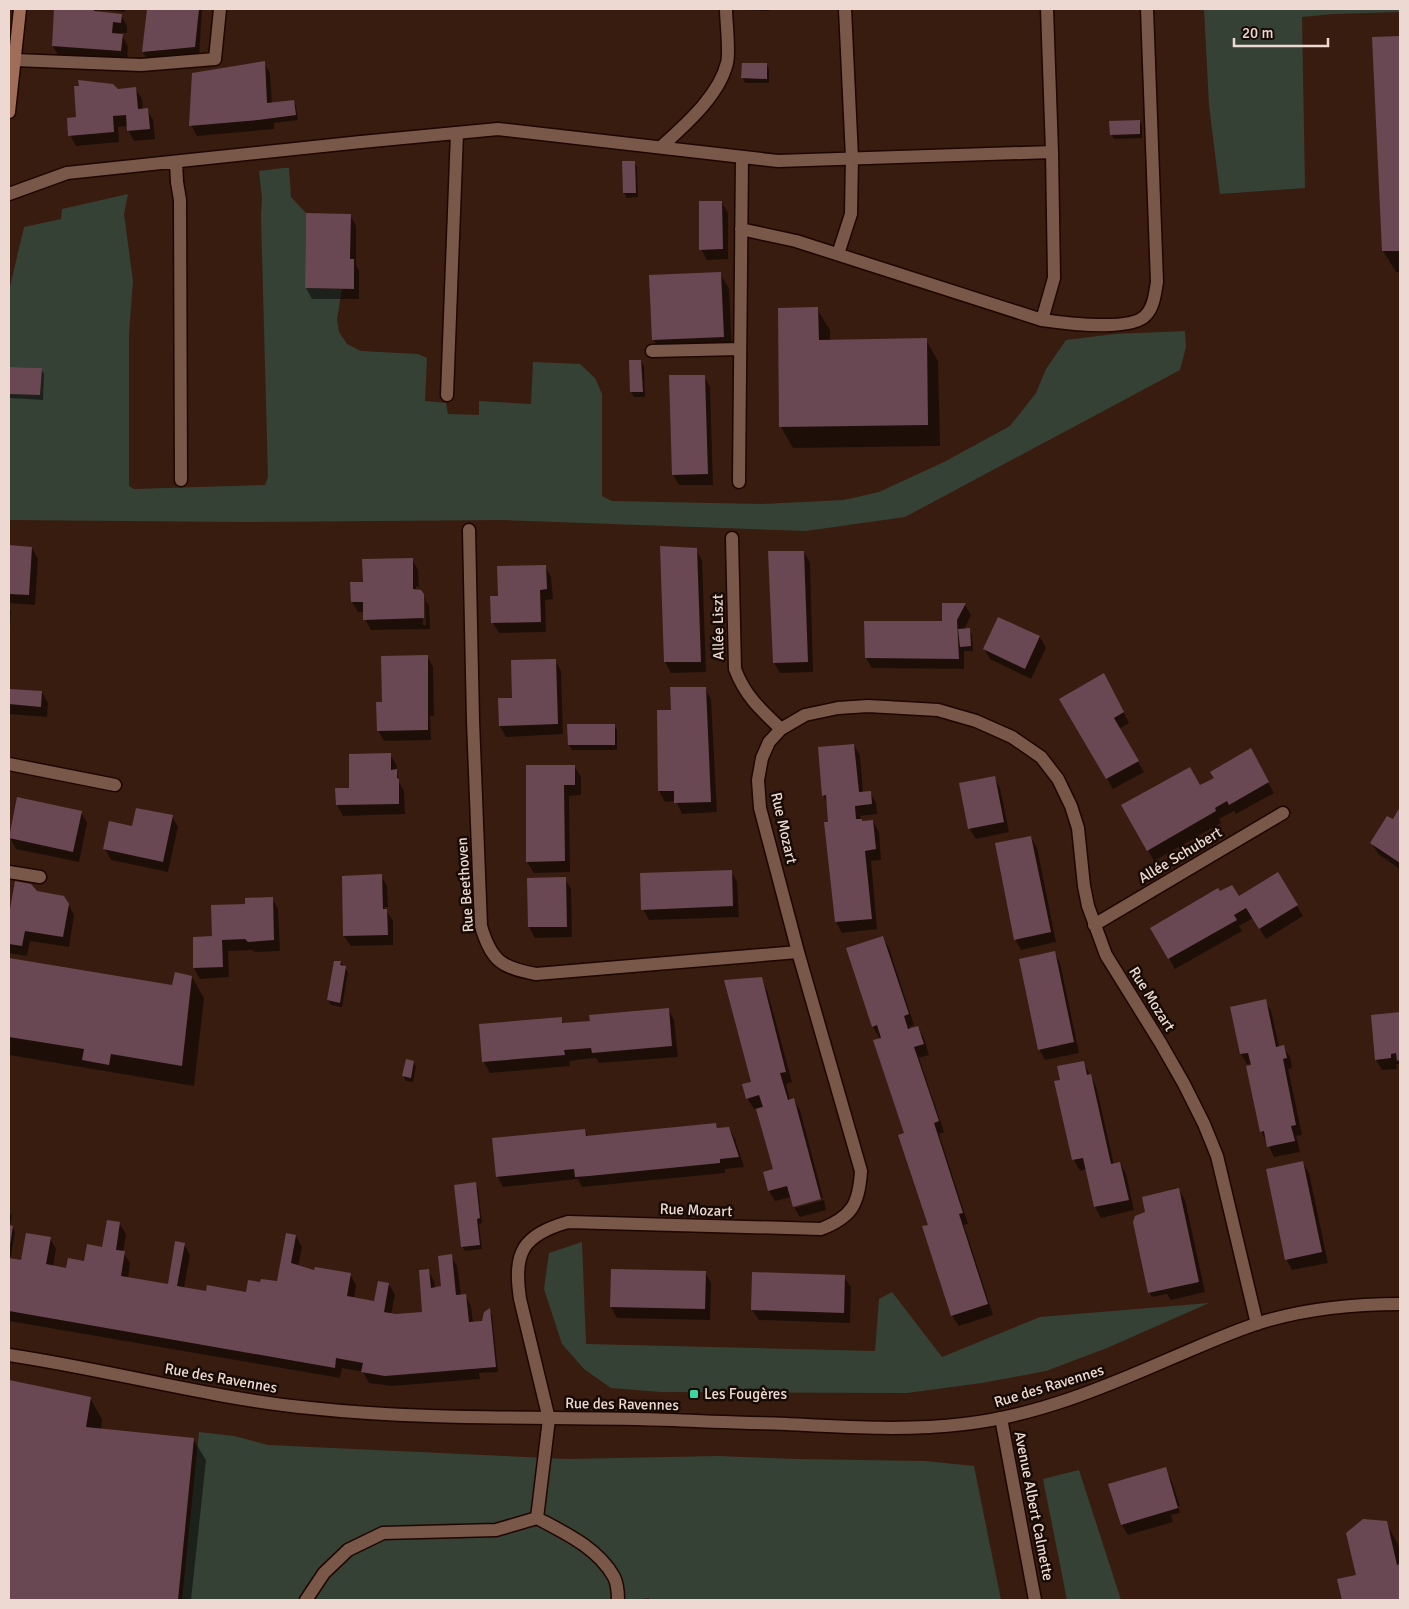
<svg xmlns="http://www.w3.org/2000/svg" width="1409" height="1609" viewBox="0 0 1409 1609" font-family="Signika,sans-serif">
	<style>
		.green { fill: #354134 }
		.shadow { fill: #0007; fill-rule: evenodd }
		.building { fill: #694854 }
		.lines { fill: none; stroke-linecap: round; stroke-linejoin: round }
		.service-casing { stroke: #1e0600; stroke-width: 15 }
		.minor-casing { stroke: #1e0600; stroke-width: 15 }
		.tertiary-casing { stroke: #1e0600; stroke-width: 15 }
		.secondary-casing { stroke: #1e0600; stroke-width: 15 }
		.service { stroke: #79584a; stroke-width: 12 }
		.minor { stroke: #79584a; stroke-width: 12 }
		.tertiary { stroke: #79584a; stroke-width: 12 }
		.secondary { stroke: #a06d58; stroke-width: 12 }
		.poi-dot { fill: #3cd4a4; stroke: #170b06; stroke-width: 2 }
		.labels { text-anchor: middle; stroke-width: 5; stroke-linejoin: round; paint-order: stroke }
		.street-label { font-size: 15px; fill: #edd9d1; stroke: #170b06 }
		.poi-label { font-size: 15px; fill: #edd9d1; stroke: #170b06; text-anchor: start }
	</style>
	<rect width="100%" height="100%" fill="#391c10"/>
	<path class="green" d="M1204 9H1400V12L1333 14 1302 17 1305 188 1220 194 1209 105Z
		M283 168H289L291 197 306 213 305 288 342 289 337 319 339 332 347 344 361 351 418 354 427 358 425 401 446 403 448 414 479 415V401L531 404 533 362 580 364 595 378 602 394V496L612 501 762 504 844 500 879 492 944 462 1010 426 1036 393 1046 369 1066 340 1114 334 1185 331 1186 347 1180 370 905 517 806 531 502 520 242 522 9 520V394L40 395 41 368 9 367V291L24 227 61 219 62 209 128 194 124 214 133 281 129 333V486L134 489 265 485 268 477 261 216 262 198 259 171Z
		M582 1242 586 1344 875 1351 879 1299 892 1292 942 1357 1040 1317 1209 1303 1107 1348 1046 1371 982 1383 907 1393 661 1392 611 1388 584 1369 562 1344 544 1289 549 1253Z
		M199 1432 234 1436 268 1445 567 1459 719 1456 796 1459 925 1461 974 1466 1001 1600H649V1598L638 1600H182Z
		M1079 1470 1121 1600H1067L1043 1479Z"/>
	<path class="shadow" d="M56 9H125V12L97 10V13L121 15 127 26V33H121L128 46 127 61 59 57 53 46Z
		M148 9H202L199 58 149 62 143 52Z
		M740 9H769V11L741 10Z
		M1400 37V272H1396L1383 251 1374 38Z
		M264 63 270 73 272 104 293 101 296 106 298 120 274 123V129L197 136 191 125Z
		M743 64H766L769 69V83H745L743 78Z
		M135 88 142 99 143 110 147 109 153 120 155 139 134 141 128 130V126L118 127 119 142 76 146 70 135 77 118 118 90Z
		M1140 121 1142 126V138L1114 139 1111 134Z
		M634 162 637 167 638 197 627 198 624 193Z
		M722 203 728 213V259L707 260 701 249Z
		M350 215 356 226V265L359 271V299H312L306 288Z
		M720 273 729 289 732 352 663 355 653 339Z
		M779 309H817L830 330V341L926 340 938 361 940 446 793 448 781 427Z
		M641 361 644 366 645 397H634L631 392V362Z
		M9 368 41 369 44 374 43 400 9 398Z
		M704 376 710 387 713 485H679L673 475Z
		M9 547 32 548 38 559 35 605 9 603Z
		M661 548 696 550 702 560 706 672 671 673 665 662Z
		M804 552 810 563 813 672 780 673 774 663Z
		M412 559 418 570 419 587 416 586V591L420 592 429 606 430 629 371 630 365 619 364 612H358L352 602 364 583ZM422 600H425L426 625H423Z
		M545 566 551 577 553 599 545 600 546 632 499 633 493 623 499 597Z
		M944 605H965L971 615 964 630H969L972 635 973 651H964V669L872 668 866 658 944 622Z
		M9 607 11 611 10 628H9Z
		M998 618 1040 637 1046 648 1031 679 990 659 984 649Z
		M427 656 433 667 434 716H430L431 740 384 741 378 730 383 703Z
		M555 660 561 671 563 734 506 737 500 726 499 700 513 699Z
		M1109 685 1129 723 1119 729 1144 772 1113 789 1061 700Z
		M705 688 711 699 717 812 682 814 676 801 665 802 659 791 658 711H672Z
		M9 690 42 692 48 703 47 717 9 714Z
		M614 725 617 730V750H572L569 745Z
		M854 745 860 756 863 792H870L876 803 877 814 860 816 862 822 873 821 879 832 881 860 871 861 877 929 842 933 836 922 826 823H830L828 804 823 795Z
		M1250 750 1274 793 1236 814 1234 811 1219 819 1221 823 1154 861 1123 806 1200 787 1215 778Z
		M390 754 396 764 399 782 404 791 405 814 343 816 337 805V789H351Z
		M527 766H574L581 777V795L569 796 570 872 534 873 527 862Z
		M994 777 1000 788 1009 832 976 839 969 828Z
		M1400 809V869L1378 854 1372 843 1393 821Z
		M81 812 87 823 79 862 16 849 10 838Z
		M172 817 178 827 168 872 111 860 105 849 131 827Z
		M1031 837 1037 848 1056 942 1021 950 1015 939Z
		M731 871 737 882 739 917 649 920 643 909Z
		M1278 874 1303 916 1266 939 1253 918 1239 926 1242 931 1175 969 1152 928 1220 893 1238 898Z
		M381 876 387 886 388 907H384L385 910H386L393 921V945L351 946 344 936Z
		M528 879H565L571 889 572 937 535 938 529 927Z
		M36 893 68 904 74 915 69 947 30 941 27 956 9 953V916Z
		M272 898 278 909 280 951 255 952 252 950 228 951 229 977 200 979 194 968V938L213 937 246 905Z
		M883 937 889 948 914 1025 909 1027 910 1030 918 1027 924 1038 929 1055 919 1058 944 1132 939 1134 968 1224 964 1225 993 1315 959 1326 952 1316 924 1227 929 1226 880 1039 873 1027Z
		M1054 952 1060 963 1079 1053 1045 1060 1039 1049Z
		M9 959 173 987 192 977 204 998 194 1086 9 1055Z
		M341 962 348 972 342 1007 331 1005 328 1000Z
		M761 979 767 990 792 1082 786 1084 790 1101 794 1100 800 1110 823 1198 795 1205V1208L824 1200 826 1210 800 1217 794 1207 792 1197 775 1201 769 1191 764 1172 774 1170 764 1108V1106L754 1109 747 1098 753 1083Z
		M1265 1001 1271 1011 1279 1047 1283 1046 1290 1057 1292 1068 1288 1069 1302 1135 1296 1136 1300 1152 1274 1157 1261 1131 1254 1063 1247 1064 1241 1054 1231 1008Z
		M668 1009 674 1020 678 1057 599 1063 596 1058 585 1059 569 1061 570 1066 490 1073 484 1062 481 1026 561 1019 564 1024 591 1022Z
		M1400 1014V1064H1396L1397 1069 1382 1070 1376 1060 1372 1016Z
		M414 1062 416 1067 413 1082 406 1081 403 1076Z
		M1083 1062 1096 1086 1114 1165 1120 1163 1126 1174 1134 1210 1101 1218 1095 1207 1086 1169 1080 1171 1074 1160 1056 1082 1061 1081Z
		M716 1124 718 1129 729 1128 735 1139 744 1167 725 1169V1173L582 1187 578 1179 503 1187 497 1176 584 1130 588 1137Z
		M1303 1163 1309 1173 1328 1263 1292 1270 1286 1259Z
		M475 1184 478 1189 482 1223 479 1224 482 1249 465 1251 462 1246Z
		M1179 1190 1185 1200 1205 1292 1171 1300 1167 1294 1152 1297 1149 1292 1147 1213Z
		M9 1211 12 1216 10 1226 13 1227 15 1232 11 1257H9Z
		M120 1224 126 1234 123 1252 130 1263 128 1278 169 1285 184 1244 190 1255 184 1288 207 1292 247 1293 261 1284 278 1282 296 1236 302 1247 298 1267 315 1272 350 1274 356 1285 354 1299 375 1303 389 1284 395 1295 391 1315 424 1313 428 1270 434 1281 435 1288 443 1287 451 1256 457 1266 461 1296 465 1295 471 1306 473 1323 483 1322 489 1310 492 1315 498 1372 479 1373 480 1379 392 1386 369 1383 363 1372 342 1368 340 1378 9 1321V1259L22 1261 50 1238 56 1249 53 1266 67 1269 85 1263 103 1248Z
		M705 1272 711 1283 710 1320 617 1318 611 1307Z
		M844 1277 851 1287 850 1323 759 1320 752 1310Z
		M9 1381 90 1398 102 1419 101 1430 193 1439 206 1460 191 1600H9Z
		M1165 1468 1171 1479 1180 1506H1178L1180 1513 1171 1515 1173 1522 1128 1535 1122 1525Z
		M1386 1523 1398 1544 1400 1553V1600H1343L1338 1580 1358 1576Z"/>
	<path class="building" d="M54 9H95L94 11 122 14 121 23 113 22 112 33 123 34 121 51 52 46Z
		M147 9H199L195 47 142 52Z
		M1400 36V251H1382L1372 37Z
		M265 61 267 103 294 100 296 115 258 120 189 126 192 73Z
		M742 63H767V79L741 78Z
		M78 80 113 84 118 89 136 87 138 109 148 108 150 129 127 131 126 115 113 116 114 132 68 136 67 118 76 117 74 86H79Z
		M1140 120V134L1110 135 1109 121Z
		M622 161H635L636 193H623Z
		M699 201H722L723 249 699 250Z
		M306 213 351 214 350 259H354V289L305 288Z
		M721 272 724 337 652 340 649 275Z
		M818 307 819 340 927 338 928 425 779 427 778 308Z
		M629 360H641L643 392H630Z
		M9 367 42 368 40 395 9 394Z
		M669 375H705L708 474 672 475Z
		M9 545 32 547 29 595 9 594Z
		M660 546 697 548 701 662H664Z
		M768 551H804L808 662 773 663Z
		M413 558V589L421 590 424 594V618L363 620V602H351L350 582H363L362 559Z
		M546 565 547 589 540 590 541 622 491 623 490 596H498L497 566Z
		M942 603H966L957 620 959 659 865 658 864 621H942Z
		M998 617 1040 636 1025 669 983 649Z
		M970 628 971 646 960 647 958 629Z
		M428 655V730L377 731 376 702H382L381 656Z
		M556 659 558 724 499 726 498 698H512L511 660Z
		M1104 673 1124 712 1114 718 1139 761 1106 779 1059 699Z
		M670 687H706L711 802 674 803V791H658L657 710H671Z
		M9 689 42 691 41 707 9 704Z
		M567 724H615V745H568Z
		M854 744 859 792 871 791 872 804 855 806 856 819H862V821L873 820 876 849 865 851 872 919 835 922 824 822H828L826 795 822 796 818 747Z
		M1251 748 1269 782 1229 805 1227 801 1215 808 1216 811 1147 851 1121 805 1190 767 1200 785 1214 778 1210 772Z
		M391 753V770L397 769V778L399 779V804L336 805 335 788H349V754Z
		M526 765H575V785H564L565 861 526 862Z
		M995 776 1004 822 968 829 959 783Z
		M17 797 82 811 73 852 9 838Z
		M1400 807V863L1370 843 1387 816 1393 819Z
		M136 808 173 815 163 862 103 849 109 821 132 826Z
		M1031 836 1051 932 1014 940 995 843Z
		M732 870 733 906 641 910 640 873Z
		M1278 872 1298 905 1259 929 1246 908 1234 915 1237 920 1168 959 1150 928 1218 888 1220 891 1232 885 1239 896Z
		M382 874 383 909H387L388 935 343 936 342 876Z
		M566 877 567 927H528L527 878Z
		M15 881 31 884 37 891 64 896 69 904 63 937 25 931 22 946 9 944V915Z
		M273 897 274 940 248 942 245 939 222 940 223 967 193 968V937L212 936 211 905 245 904V898Z
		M883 936 909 1014 904 1016 908 1029 918 1026 924 1044 914 1047 939 1121 934 1123 963 1213 959 1214 988 1304 951 1316 922 1226 928 1225 898 1135 904 1133 873 1040 881 1038 877 1025 872 1027 846 948Z
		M1055 951 1074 1042 1038 1050 1019 959Z
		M9 958 172 985 175 972 192 976 182 1066 111 1054 109 1065 82 1060 84 1049 9 1037Z
		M334 961H341L340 965 346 966 340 1003 327 1000Z
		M762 977 786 1072 780 1073 788 1100 794 1098 821 1199 793 1207 787 1186 768 1191 763 1172 773 1169 756 1109 763 1107 759 1095 746 1099 742 1084 751 1082 724 980Z
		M1266 999 1276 1047 1284 1045 1287 1058 1283 1059 1296 1125 1291 1126 1295 1141 1267 1147 1264 1131 1260 1132 1246 1066 1251 1065 1248 1053 1240 1054 1230 1007Z
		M669 1008 672 1046 592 1053 591 1048 578 1049 564 1050 565 1055 482 1062 479 1024 562 1017V1023L590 1021 589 1015Z
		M1400 1012V1060L1397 1061 1396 1053 1391 1054V1058L1375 1060 1371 1015Z
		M406 1059 414 1061 411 1078 402 1076Z
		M1084 1061 1087 1075 1091 1074 1111 1164 1120 1162 1129 1200 1094 1207 1083 1158 1072 1160 1054 1081 1060 1080 1057 1066Z
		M716 1123 717 1128 729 1127 739 1157 720 1159V1163L589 1176 575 1177 574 1169 496 1177 492 1138 585 1129 586 1136Z
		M1303 1161 1322 1252 1285 1260 1266 1169Z
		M476 1182 480 1218 477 1219 480 1245 461 1247 454 1185Z
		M1179 1188 1199 1282 1148 1293 1133 1222 1135 1216 1145 1212 1142 1197Z
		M107 1220 120 1222 116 1250 125 1251 121 1276 168 1284 175 1241 185 1243 177 1286 206 1291 207 1285 246 1292 248 1280 260 1282 261 1279 277 1281 286 1233 296 1235 291 1263 314 1270 315 1267 351 1273 347 1296 374 1301 378 1281 389 1283 384 1312 396 1314 422 1312 419 1270 429 1269 431 1288 441 1286 438 1256 452 1254 456 1295 466 1294 469 1322 482 1321 484 1312 490 1308 496 1367 385 1376 361 1372 363 1363 336 1358 335 1368 9 1311V1258L21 1260 26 1233 51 1237 46 1264 66 1268 68 1258 84 1261 87 1244 102 1247Z
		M9 1225 13 1226 10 1245H9Z
		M611 1269 706 1271 705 1309 610 1307Z
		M752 1272 845 1275 844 1313 751 1310Z
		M9 1380 91 1397 86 1427 194 1438 178 1600H9Z
		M1166 1467 1178 1508 1121 1525 1108 1484Z
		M1363 1519 1387 1521 1397 1565 1400 1564V1600H1342L1337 1579 1356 1575 1346 1533Z"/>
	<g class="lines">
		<defs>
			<path id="service" d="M15 60 141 65 215 59 220 9
				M361 142 498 129 778 161 1052 152
				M661 147C685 125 719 96 727 63 730 53 726 21 726 9
				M177 182 180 200 181 480
				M741 229 796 241 1042 320C1063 323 1132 332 1146 315 1154 307 1155 293 1157 282L1147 9
				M838 254 851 214 852 158 845 9
				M1042 320 1054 278 1052 152 1047 9
				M652 351 740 349
				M447 395 457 133
				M739 482 742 157
				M9 764 115 785
				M9 872 40 877
				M549 1419 537 1518C565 1533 598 1548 614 1577 617 1583 618 1593 618 1600
				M306 1600 324 1573 348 1550 383 1533 496 1530 537 1518"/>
			<path id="minor" d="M176 162 177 182
				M9 194 67 173 361 142
				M469 530 473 721 481 926C491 961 502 968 536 974L798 952
				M732 538 735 669C745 696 761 710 781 729
				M1094 925 1283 813
				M1001 1418 1035 1600
				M549 1419 520 1299C513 1253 522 1235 568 1222L821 1229C852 1217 859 1204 861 1171L798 952 760 808 758 780 762 758 769 742 781 729 805 715 838 708 868 706 938 710 976 721 1012 737 1041 757 1058 779 1071 806 1078 828 1084 886 1088 906 1106 955 1160 1042 1184 1084 1204 1124 1217 1156 1257 1324"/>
			<path id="tertiary" d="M9 1355C110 1370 208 1398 310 1408 430 1421 552 1416 673 1420 711 1422 749 1423 787 1424 846 1427 905 1431 964 1424 1035 1416 1103 1388 1167 1360 1196 1348 1224 1335 1253 1325 1301 1309 1350 1304 1400 1304"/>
			<path id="secondary" d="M9 112 20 9"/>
		</defs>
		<use href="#service" class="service-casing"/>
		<use href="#minor" class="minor-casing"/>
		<use href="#tertiary" class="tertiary-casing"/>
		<use href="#secondary" class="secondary-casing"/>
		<use href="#service" class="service"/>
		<use href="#minor" class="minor"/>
		<use href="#tertiary" class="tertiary"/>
		<use href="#secondary" class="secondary"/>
	</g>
	<rect class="poi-dot" x="689" y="1389" width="10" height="10" rx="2.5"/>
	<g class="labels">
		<g class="street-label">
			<text transform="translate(718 627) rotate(-91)" y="5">Allée Liszt</text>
			<text transform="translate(784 828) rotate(77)" y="5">Rue Mozart</text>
			<text transform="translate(1180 855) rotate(-31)" y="5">Allée Schubert</text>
			<text transform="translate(465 885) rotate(-94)" y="5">Rue Beethoven</text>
			<text transform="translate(1152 999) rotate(58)" y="5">Rue Mozart</text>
			<text transform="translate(696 1210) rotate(2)" y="5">Rue Mozart</text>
			<text transform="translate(221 1378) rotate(10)" y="5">Rue des Ravennes</text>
			<text transform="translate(1049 1386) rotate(-17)" y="5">Rue des Ravennes</text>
			<text transform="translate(622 1404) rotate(1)" y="5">Rue des Ravennes</text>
			<text transform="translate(1034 1506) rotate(79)" y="5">Avenue Albert Calmette</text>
		</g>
		<g class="poi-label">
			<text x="704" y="1399">Les Fougères</text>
		</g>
	</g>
	<rect width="1409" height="1609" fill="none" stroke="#edd9d1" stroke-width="20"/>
	<path d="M1234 38v8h94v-8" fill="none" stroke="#edd9d1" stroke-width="2.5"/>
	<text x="1242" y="38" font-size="15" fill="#edd9d1" stroke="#170b06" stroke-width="4" paint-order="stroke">20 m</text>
</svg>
